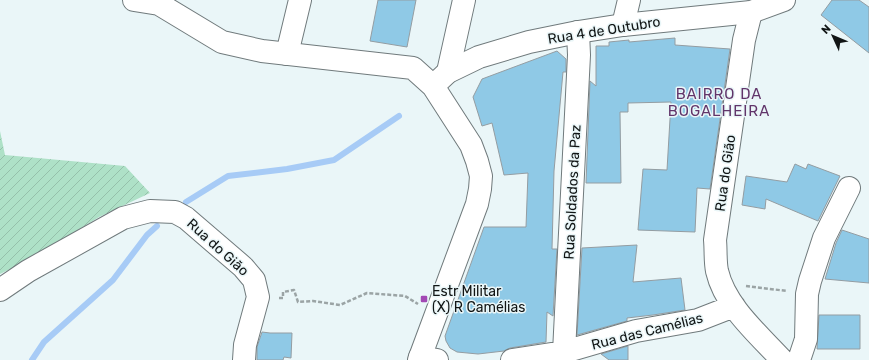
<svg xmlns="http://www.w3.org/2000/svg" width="869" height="360" viewBox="0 0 869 360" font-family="Rubik,sans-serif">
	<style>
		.garden { fill: url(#garden-furrows) }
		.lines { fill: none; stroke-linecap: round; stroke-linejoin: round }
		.stream { stroke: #a7cbf6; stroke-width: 6 }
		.building { fill: #8fc9e6; stroke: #949da2 }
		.street-casing { stroke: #707a7c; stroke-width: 24 }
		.secondary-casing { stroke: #707a7c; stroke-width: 24 }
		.path { stroke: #9ba4a5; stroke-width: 2.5; stroke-dasharray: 4 2; stroke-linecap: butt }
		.street { stroke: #fff; stroke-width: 22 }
		.secondary { stroke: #fff; stroke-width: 22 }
		.poi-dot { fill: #a248b4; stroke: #eaf6f8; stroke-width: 1.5 }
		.labels { text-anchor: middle; stroke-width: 3; stroke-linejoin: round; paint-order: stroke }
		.street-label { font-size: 14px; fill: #111515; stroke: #eaf6f8 }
		.poi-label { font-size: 14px; fill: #111515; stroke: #eaf6f8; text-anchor: start }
		.neighbourhood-label { font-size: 15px; letter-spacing: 1px; fill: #61356a; stroke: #eaf6f8 }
	</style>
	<defs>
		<pattern id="garden-furrows" width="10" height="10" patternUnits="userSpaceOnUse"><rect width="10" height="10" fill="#aee1c7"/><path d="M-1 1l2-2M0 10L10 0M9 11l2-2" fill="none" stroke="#95c0aa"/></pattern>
	</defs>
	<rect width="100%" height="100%" fill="#eaf6f8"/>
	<path class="garden" d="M0 131 5 155 125 166 150 193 99 217 31 259 0 274Z"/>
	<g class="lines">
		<path class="stream" d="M186 202 228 176 287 169 334 160 399 116
			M32 360 44 342 113 280 147 235 157 226"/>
	</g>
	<path class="building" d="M378 0H416L407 47 370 41Z
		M832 0H859L869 7V53L821 15Z
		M675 38V45L730 49 710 189 697 188 695 232 638 230 643 169 667 170 671 102 628 103V112H620L621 183H586L590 81 596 86V46H609V42L629 40V42Z
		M557 51 566 59V72H563L554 171 552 249H557L553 316 547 312 546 342 510 348 504 351 478 354 457 352 450 348 446 341 445 336 484 227H526L528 173 504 175 492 123 482 126 473 97 482 79Z
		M795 164 806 169 808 164 840 176 818 221 766 199 765 209 742 205 746 176 787 182Z
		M842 230 869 239V283L825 279 836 243Z
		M637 245 633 282 681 278 685 310 653 315 627 318V321L577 335 582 248Z
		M819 315H860V349H817Z
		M262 332 270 333H292L291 358 284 357 283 360H257V347Z
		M628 346V360H609L601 354Z"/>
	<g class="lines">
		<defs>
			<path id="street" d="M751 12 744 40 715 240C716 250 715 261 717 271 725 306 758 334 782 360
				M623 25 629 0
				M287 54 300 0
				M448 72 464 0
				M0 290 28 271 123 218 150 211 175 212 186 218 243 267 254 280 258 297 245 345 244 360
				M564 352 579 55 578 32
				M420 357 437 360
				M512 360 564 352 636 331 698 320 734 306
				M799 360 806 339 807 294 810 281 824 238 849 188"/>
			<path id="secondary" d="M134 0 159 4 222 42 262 51 413 68 433 86 471 145 477 161 481 176 480 189 477 204 419 360
				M433 86 448 72 479 57 529 42 578 32 623 25 751 12 784 0"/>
		</defs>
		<use href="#street" class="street-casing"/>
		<use href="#secondary" class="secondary-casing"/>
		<path class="path" d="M746 286 787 291
			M279 298H283V292L294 290 298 302 313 301 340 305 367 293 405 296 418 304"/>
		<use href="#street" class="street"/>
		<use href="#secondary" class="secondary"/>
	</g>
	<rect class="poi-dot" x="420" y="295" width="8" height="8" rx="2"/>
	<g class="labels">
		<g class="street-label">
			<text transform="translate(604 30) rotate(-9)" y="5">Rua 4 de Outubro</text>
			<text transform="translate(725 173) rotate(-82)" y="5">Rua do Gião</text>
			<text transform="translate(572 192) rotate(-87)" y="5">Rua Soldados da Paz</text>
			<text transform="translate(218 247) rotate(42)" y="5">Rua do Gião</text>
			<text transform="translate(647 331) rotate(-14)" y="5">Rua das Camélias</text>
		</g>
		<g class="poi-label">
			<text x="432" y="296">Estr Militar<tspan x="432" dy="16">(X) R Camélias</tspan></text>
		</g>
		<g class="neighbourhood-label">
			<text x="719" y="99">BAIRRO DA<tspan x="719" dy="17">BOGALHEIRA</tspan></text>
		</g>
	</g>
	<g transform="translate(833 36) rotate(314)" stroke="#eaf6f8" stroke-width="3" paint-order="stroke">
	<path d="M0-3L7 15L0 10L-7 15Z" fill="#111515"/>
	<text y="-6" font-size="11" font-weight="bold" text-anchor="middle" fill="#111515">N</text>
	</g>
</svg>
